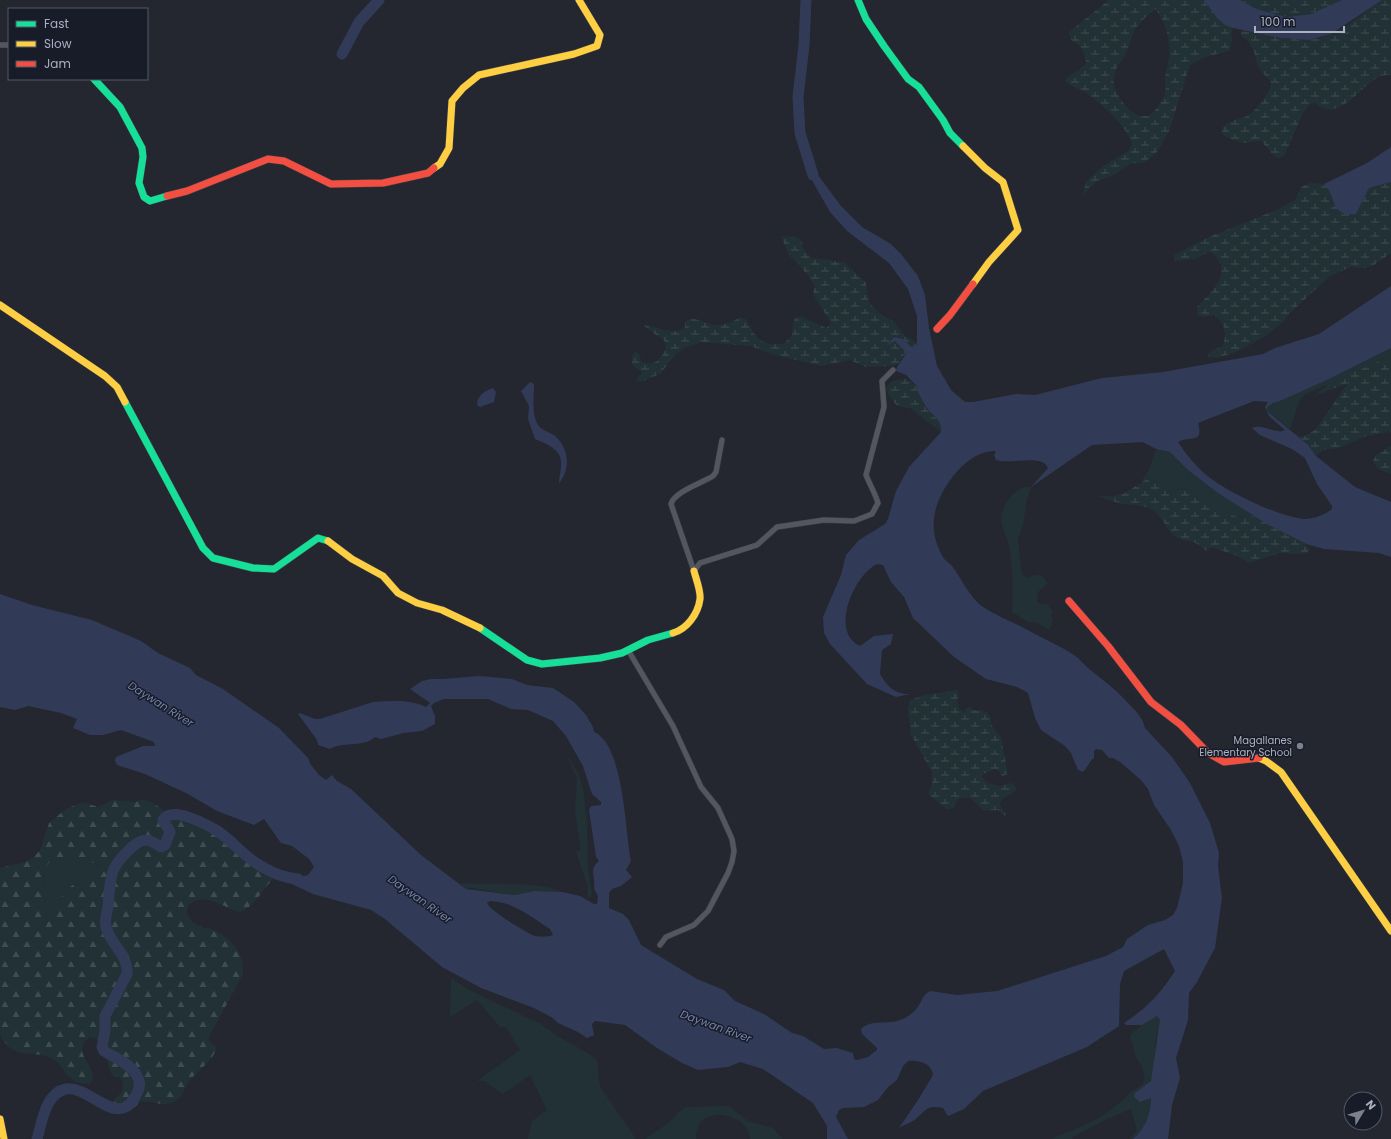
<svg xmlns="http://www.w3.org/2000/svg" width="1391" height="1139" viewBox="0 0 1391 1139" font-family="Poppins,sans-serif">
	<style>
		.green { fill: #223135 }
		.forest { fill: url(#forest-firs); fill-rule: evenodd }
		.wetland { fill: url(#wetland-marsh); fill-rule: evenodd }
		.water { fill: #313b58; fill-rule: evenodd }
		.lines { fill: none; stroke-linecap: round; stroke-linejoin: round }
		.river { stroke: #313b58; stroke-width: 11 }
		.street-casing { stroke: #404248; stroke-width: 6 }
		.fast-casing { stroke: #404248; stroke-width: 8 }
		.slow-casing { stroke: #404248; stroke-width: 8 }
		.jam-casing { stroke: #404248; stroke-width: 8 }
		.street { stroke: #53565e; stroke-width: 5 }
		.fast { stroke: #16e098; stroke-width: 7 }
		.slow { stroke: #ffcf43; stroke-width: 7 }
		.jam { stroke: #f24e42; stroke-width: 7 }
		.poi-dot { fill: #7c818f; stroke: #181c29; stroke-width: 1.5 }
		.labels { text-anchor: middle; stroke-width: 3; stroke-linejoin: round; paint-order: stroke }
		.poi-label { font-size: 10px; fill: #acb1c2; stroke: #181c29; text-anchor: end }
		.water-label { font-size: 11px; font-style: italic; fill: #7483aa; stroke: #181c29 }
	</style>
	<defs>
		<pattern id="forest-firs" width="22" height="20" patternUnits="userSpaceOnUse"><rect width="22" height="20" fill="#223135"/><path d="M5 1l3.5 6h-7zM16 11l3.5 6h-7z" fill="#3f4c51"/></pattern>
		<pattern id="wetland-marsh" width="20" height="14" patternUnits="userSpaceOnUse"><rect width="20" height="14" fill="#223135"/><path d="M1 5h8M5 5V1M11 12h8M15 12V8" fill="none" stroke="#3f4c51"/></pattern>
	</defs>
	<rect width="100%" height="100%" fill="#24272f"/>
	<path class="green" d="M1391 348V356L1306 394 1300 399 1290 429 1267 411V407L1273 403 1280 401 1329 379Z
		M1156 449 1170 452 1200 479 1254 516C1240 517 1226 516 1215 509 1206 503 1198 492 1187 489 1181 488 1174 492 1168 490 1158 487 1157 475 1141 482L1149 470Z
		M1025 487H1031L1027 500 1023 525 1018 539 1022 574 1028 579 1034 575H1041L1048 583 1038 592 1037 601 1040 604H1047L1053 611 1051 615 1053 621 1049 630 1038 623 1028 622 1012 612C1013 590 1013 568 1009 547 1008 538 1002 529 1001 520 1001 506 1013 491 1025 487Z
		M564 750 579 775 583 789 587 822 588 869 592 894 587 899 588 887 576 852 581 850 575 812 577 778Z
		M60 858 86 865 95 862 98 866 91 882H78L66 889 60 901 53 908 52 915 49 918 46 913C45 897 35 860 60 858Z
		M459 883C491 885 535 880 563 892L534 891 515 895 471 888 466 889Z
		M451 978 471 991 539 1023 557 1036 588 1053 598 1061V1076L601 1088 636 1139H639H528L532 1121 547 1110 530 1075 503 1094 484 1081H477L520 1050 506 1027H500L477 1000 450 1017Z
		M1157 1016 1160 1020V1025L1156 1038 1153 1076 1148 1084 1135 1093 1134 1097 1137 1100 1151 1098C1151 1109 1144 1138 1130 1139L1137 1130 1131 1109 1105 1120 1073 1137 1072 1139H1051C1085 1125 1103 1120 1130 1093 1135 1088 1142 1087 1144 1081 1146 1069 1139 1064 1135 1055 1133 1050 1135 1044 1130 1041L1131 1034 1148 1020Z
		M720 1106H729L748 1121 773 1128 783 1139H750C752 1115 695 1099 696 1139H645L670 1122 678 1113 686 1107Z"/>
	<path class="forest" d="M113 800 133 802 143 800 150 801 176 819 191 822 212 832 252 867 272 876V880C261 891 255 907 239 912 224 908 203 890 188 906L187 914C189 917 192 922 195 924 200 928 207 927 213 930 230 937 245 954 243 974L209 1037V1041L216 1047C217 1058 194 1073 188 1083 183 1090 183 1098 173 1102 160 1108 149 1099 140 1102L133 1109 124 1104H115L113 1101 122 1092 123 1081 119 1077H114C101 1062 115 1042 90 1037 70 1051 94 1063 93 1080L89 1084C62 1082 69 1069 53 1059 33 1048 14 1063 0 1034V868L25 862 34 857 40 850 49 823 66 809 83 802 98 807ZM60 858 86 865 95 862 98 866 91 882H78L66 889 60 901 53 908 52 915 49 917 46 913C45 897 35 860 60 858Z"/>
	<path class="wetland" d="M1109 0H1204L1217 18 1233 28C1230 36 1233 44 1229 51L1205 57 1190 65 1169 131 1158 151 1145 162 1130 164 1112 176 1097 181 1083 195 1086 182C1093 175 1101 167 1110 162 1116 158 1126 154 1130 148 1138 135 1098 101 1088 94 1080 89 1070 87 1065 80L1086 64C1086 52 1081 46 1071 40L1069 32ZM1155 9C1169 25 1173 52 1166 72 1164 79 1167 86 1165 93 1164 98 1159 105 1156 109 1141 130 1117 100 1114 84 1112 70 1122 62 1127 51 1130 43 1131 35 1136 28 1141 21 1149 14 1155 9Z
		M1240 0H1342C1308 19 1273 24 1240 0Z
		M1382 0H1391V75C1387 75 1382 75 1379 77 1360 85 1339 125 1315 103L1309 105 1303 113 1284 156 1280 158H1276L1261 141C1256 140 1251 143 1246 143 1239 143 1227 138 1222 134V128C1229 119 1238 121 1247 116 1256 111 1269 94 1271 84 1269 78 1265 76 1261 71 1252 58 1259 48 1241 36V31C1266 33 1300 45 1324 37 1345 30 1364 12 1382 0Z
		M1391 182V253L1374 265 1364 268 1351 267 1330 276 1290 313 1282 323 1264 337 1234 353 1217 358 1207 357 1211 351 1223 346C1227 334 1225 321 1213 315L1204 317 1197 315V307C1204 299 1214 290 1219 281 1225 270 1220 256 1209 252L1195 259 1175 261 1174 255 1211 236 1279 209 1296 199 1301 187 1310 183 1324 184 1329 189 1335 207 1365 196 1369 188Z
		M781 236 796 237 801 240 804 250 812 258C824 258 834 262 844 262L866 283 869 302 873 307 883 316 893 321 905 336 917 342V346L910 349 900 338 894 336 891 340 899 343 906 352 899 363 893 366 866 367 850 360 821 366 775 355 750 346 702 342 684 348 675 355 660 374 640 382 636 380 642 372 632 365V356L635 352H638L642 362C649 364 653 365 659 359 678 337 654 339 644 325 657 326 675 337 685 327V322C693 314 706 325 716 325 725 325 733 322 740 317L747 320C755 339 762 346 784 344L792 335 793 323 796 317H802L826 328 829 326 831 323 813 294 815 285 796 261 789 256Z
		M1391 356V432L1366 436 1339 448 1323 450 1316 456 1308 445 1294 433 1303 437 1316 429 1348 383 1314 396 1331 382Z
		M906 379C920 384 919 398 927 409 934 418 942 419 941 432L910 408 897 406 889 396 886 387 893 381Z
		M1391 446V474L1378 469 1373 461 1376 455Z
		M1147 479 1154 480 1170 491 1186 489 1192 490 1199 493 1215 509 1238 517 1254 516 1305 544 1309 548 1308 553 1297 554 1280 553 1249 563 1237 556 1212 547 1206 551C1193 537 1187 544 1176 537 1167 531 1163 517 1154 511 1145 505 1134 505 1124 504 1115 503 1106 498 1097 496H1114L1123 494Z
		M958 690 959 693 957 701 959 709 964 712 968 706 976 711 981 710 987 712 990 717 992 726 1001 738 1008 774 1002 776 999 771 994 769 981 775 987 783 1000 786 1011 783 1017 788C1013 797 989 798 1006 813L1005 816 997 810 984 811 969 797 958 799 954 807 948 810 928 794 932 784V772L911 735 908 710 910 700 925 695Z"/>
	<path class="water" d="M1204 0H1240L1256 9 1286 17 1311 14 1342 0H1382L1331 34 1309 40 1281 38 1233 28 1225 25 1217 18Z
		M1391 147V182L1369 188 1356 214C1328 216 1338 198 1324 184L1367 163Z
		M803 150 815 171 841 206 862 227 891 244 901 254 918 276 925 295 929 328 937 366 951 390 965 402H973L1016 394 1035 395 1102 378 1163 372 1263 354 1275 348 1319 334 1391 286V348L1329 379 1280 401 1273 403 1267 407V411L1308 445 1316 456 1355 487 1391 502V557L1379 553 1324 549 1306 544 1267 524 1218 493 1188 470 1170 452 1156 449 1143 442 1092 445 1031 487 1048 468C1043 453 1009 465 996 460L994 455 996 451C978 450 961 465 951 479 933 503 927 530 943 557 945 561 949 562 952 566 961 578 967 592 978 603 990 613 1006 619 1020 626 1038 636 1057 644 1074 655 1079 658 1082 663 1087 667 1101 679 1116 689 1128 703 1135 710 1143 718 1145 728L1172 757 1190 783 1210 823 1219 853 1218 866 1222 898 1215 948 1197 982 1189 993 1188 1020 1176 1058 1180 1078 1172 1105 1168 1139H1133C1145 1129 1151 1113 1151 1098L1140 1102 1134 1097 1135 1093 1151 1081 1160 1020 1157 1016 1142 1025H1126L1124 1023C1146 1009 1161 993 1175 971L1164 949 1124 971 1120 984 1119 1026 1087 1047 983 1091 964 1109 948 1116 943 1108C924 1104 925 1113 913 1121 908 1124 903 1125 899 1128L918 1100 933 1075C932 1063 918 1060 908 1061L903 1066 897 1080 888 1087 878 1100 864 1107 843 1108 839 1110 836 1117 848 1139H827V1126L813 1103 763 1069 740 1062 728 1067 698 1070 682 1063 657 1048 625 1025 595 1021 592 1024 594 1035 587 1038 578 1032 558 1023 553 1018 534 1008 481 988 442 967 385 919 371 910 313 894 279 878C289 876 297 878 308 875L314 867 309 859 292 846 281 843 264 819 254 825 217 811 186 793 145 774 117 765 115 761 116 757 143 746H155L154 742 121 730 103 735H90L73 728 77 719 61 713 28 706 15 710 0 707V594L32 605 92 620 141 641 158 653 190 668 196 675 223 689 279 728 308 758 311 765 319 775 326 780 332 775 337 781 351 789 421 855 466 889 515 895 534 891 563 892 580 896 594 904H597L598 896 594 889C596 876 588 870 599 861L596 857 589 810 591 806 601 805V802L592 794 583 766 566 736 553 721 528 710 511 709 488 699H444L434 703 431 706 435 716V724L422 731 404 733 381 739 375 737C364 748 343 741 330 749L318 745 317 740 298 714 300 713 315 719H320L373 702C391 701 409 699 426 707L430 703 410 689 422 681 431 679H443L479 676 512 679 527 685 553 688 574 702 586 715 593 727 594 732C624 744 625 832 631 861L626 870 632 877 621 886 612 889 609 893V908L623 914 629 920 641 945 697 979 724 990 735 1001 764 1014 792 1033 803 1036 824 1049 837 1048 853 1053 854 1059 857 1060 868 1057 877 1050V1048L862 1034 861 1029C870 1019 888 1025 900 1020 907 1018 915 1012 919 1005 923 999 923 995 930 991L957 995 997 991 1106 956 1123 947 1127 939 1148 925 1165 920 1173 915 1177 908 1183 883V862L1179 846 1171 830 1154 805 1148 789 1141 780 1120 762 1113 758H1109L1102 750 1096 749 1094 751V758C1089 762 1087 768 1083 772L1078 770 1071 753 1065 746 1041 730 1035 718 1028 693 1017 687 986 679 954 657 913 618 904 597 891 582 883 565 877 564C854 575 829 632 860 646L874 636 893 634 891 644 882 650 880 674C888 687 894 694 910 694L896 697 867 684 830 644 824 633 823 617 841 575 846 555 859 540 885 524 888 519 896 491 909 467 941 432C942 419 933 417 927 408 924 404 916 389 916 385L906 375 896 371C897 364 904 360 906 352L895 341 887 345 894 337 903 339 911 347 917 345V316L908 289 889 263 847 231 830 212 805 168ZM1254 401 1268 402 1265 407 1269 416 1285 430C1276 435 1262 423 1252 428L1260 435 1292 449 1305 458 1317 484 1332 506V509C1325 515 1313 519 1304 519 1277 516 1224 491 1204 473 1194 464 1186 454 1178 442 1190 435 1204 445 1198 423ZM490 901C514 902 530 916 550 929L553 935C547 937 538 937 532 935 524 931 489 910 487 903Z
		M530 382 534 384C534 395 532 410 536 421 539 430 548 431 555 436 569 448 571 469 559 483 559 476 562 468 561 461 560 448 544 443 535 439L528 419 529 406 521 391Z
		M493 388 496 392 494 402 480 407 477 405C477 395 485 391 493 388Z"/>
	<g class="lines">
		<path class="river" d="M806 0 804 45 798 97 800 133 813 175
			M342 54 359 22 379 0
			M37 1139C42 1123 45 1093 66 1089 91 1085 120 1134 138 1091 141 1085 139 1079 136 1074 129 1063 114 1057 104 1051L102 1047 105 1031V1016L127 974C129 957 112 945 107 930 103 921 107 915 108 906 111 876 108 869 132 847 144 837 149 839 161 847L165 845 170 832 163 820C172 806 204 823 216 830 232 840 244 857 261 866 272 873 285 878 298 879"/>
		<defs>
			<path id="street" d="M0 45H9
				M694 571 700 563 757 545 777 527 824 520 854 521 872 514 878 503C875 493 870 485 866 475L884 407 882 381 893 370
				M694 571 671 504C674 492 702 483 713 476L716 472 722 440
				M628 650 673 726 701 787 718 808 732 839 734 851 732 862 728 873 708 911 694 925 666 937 660 945"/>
			<path id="fast" d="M858 0 866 19 884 46 908 79 919 87 943 120 950 133 963 146
				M94 79 120 107 142 148 143 157 139 183 144 197 150 201 167 196
				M125 402 203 548 213 558 253 568 274 569 318 538 328 541
				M480 628 527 660 542 664 600 658 622 653 648 640 673 633"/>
			<path id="slow" d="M963 146 985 168 1003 182 1018 230 989 262 973 284
				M434 168 440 164 449 148 452 101 463 88 479 75 574 54 597 46 600 35 579 0
				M0 305 105 376 117 387 125 402
				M328 541 352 559 383 576 398 593 417 603 442 610 480 628
				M673 633C687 629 698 614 700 599 701 591 696 579 694 571
				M1259 758 1266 761 1281 772 1391 931
				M0 1119 4 1139"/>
			<path id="jam" d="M167 196 187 191 268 159 284 161 331 184 383 183 428 173 434 168
				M937 329 950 315 973 284
				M1069 601 1108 646 1151 702 1181 725 1208 753 1224 762 1259 758"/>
		</defs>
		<use href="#street" class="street-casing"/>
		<use href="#fast" class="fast-casing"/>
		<use href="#slow" class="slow-casing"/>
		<use href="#jam" class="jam-casing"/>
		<use href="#street" class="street"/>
		<use href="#fast" class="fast"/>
		<use href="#slow" class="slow"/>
		<use href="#jam" class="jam"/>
	</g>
	<circle class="poi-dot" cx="1300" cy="746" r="4"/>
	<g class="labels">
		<g class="poi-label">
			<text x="1292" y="744">Magallanes<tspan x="1292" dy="12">Elementary School</tspan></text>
		</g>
		<g class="water-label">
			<text transform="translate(161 704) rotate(32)" y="4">Daywan River</text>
			<text transform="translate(420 899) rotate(35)" y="4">Daywan River</text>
			<text transform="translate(716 1026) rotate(20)" y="4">Daywan River</text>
		</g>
	</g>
	<rect x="8" y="8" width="140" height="72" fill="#181c29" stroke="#535866"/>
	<rect x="16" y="21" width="20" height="6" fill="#16e098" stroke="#535866"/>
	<text x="44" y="28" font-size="12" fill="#acb1c2">Fast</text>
	<rect x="16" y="41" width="20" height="6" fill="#ffcf43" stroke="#535866"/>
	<text x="44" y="48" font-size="12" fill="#acb1c2">Slow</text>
	<rect x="16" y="61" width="20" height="6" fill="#f24e42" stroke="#535866"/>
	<text x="44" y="68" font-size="12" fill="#acb1c2">Jam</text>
	<g transform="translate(1363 1111) rotate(52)"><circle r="19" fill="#181c29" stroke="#535866"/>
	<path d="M0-3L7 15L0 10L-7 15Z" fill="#7c818f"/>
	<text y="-6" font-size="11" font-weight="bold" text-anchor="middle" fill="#acb1c2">N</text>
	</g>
	<path d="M1255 26v6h89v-6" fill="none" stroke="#acb1c2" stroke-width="2"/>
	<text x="1261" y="26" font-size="12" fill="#acb1c2" stroke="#181c29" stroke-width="3" paint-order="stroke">100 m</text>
</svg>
